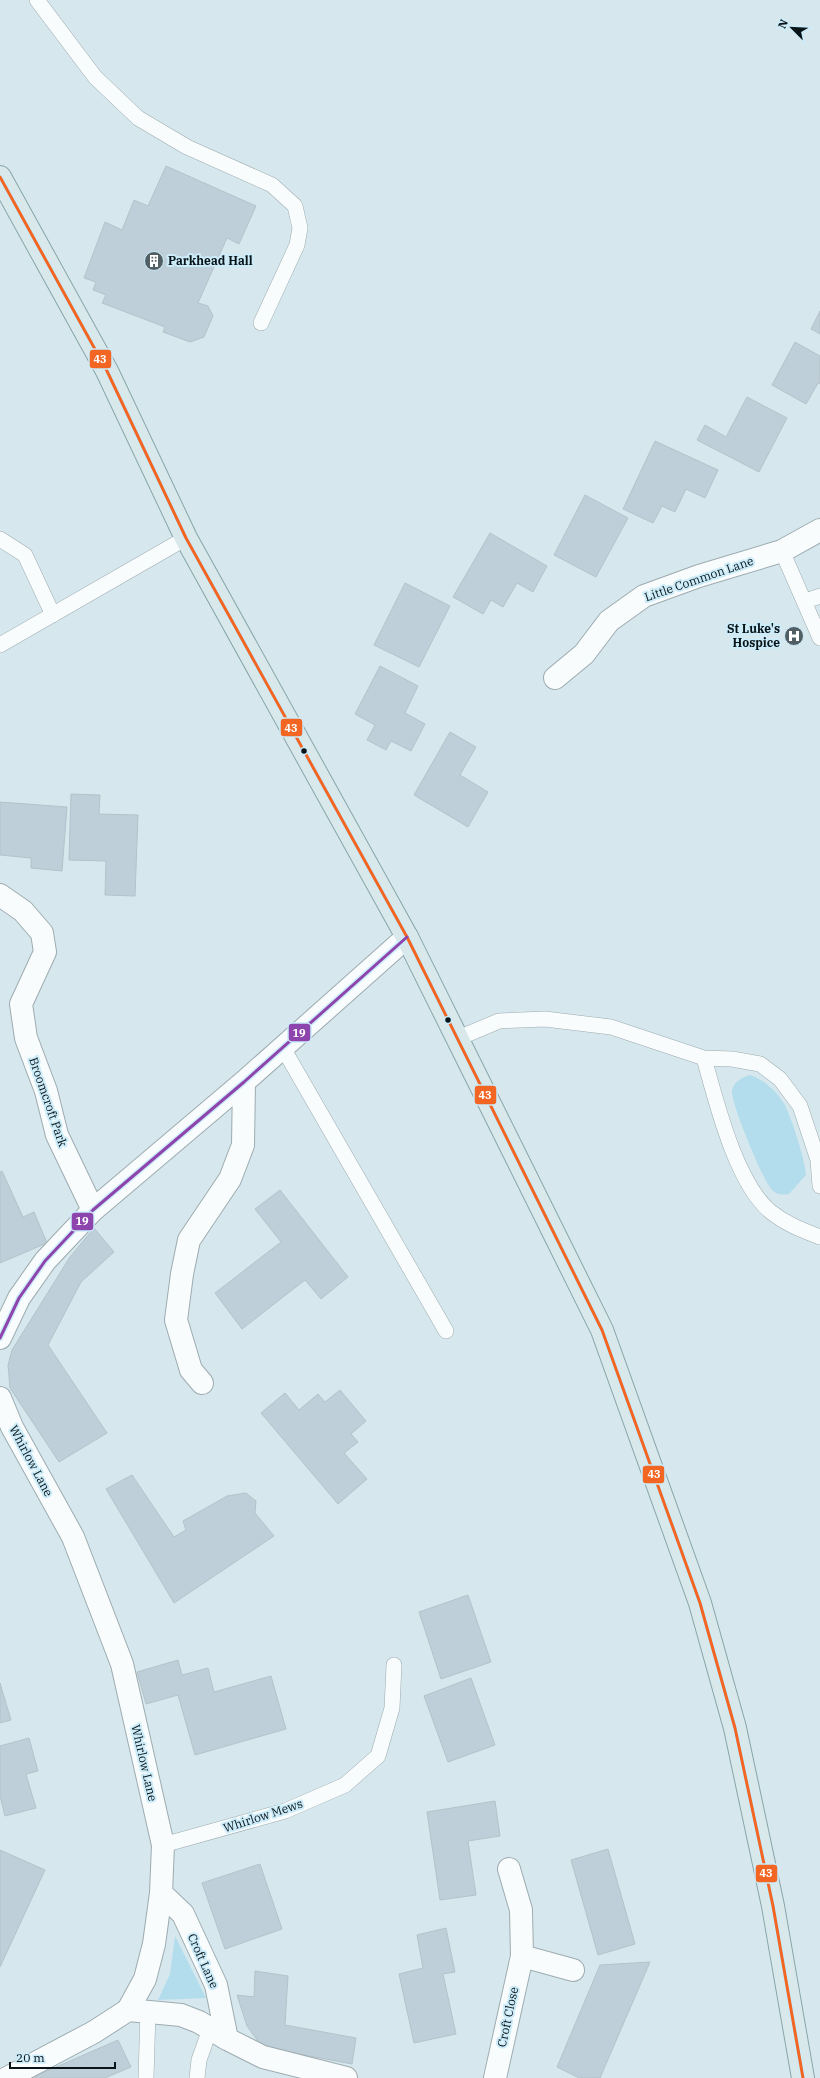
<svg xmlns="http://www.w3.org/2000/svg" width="820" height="2078" viewBox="0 0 820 2078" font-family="'IBM Plex Serif',serif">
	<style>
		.green { fill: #b3dded }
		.building { fill: #becfda; stroke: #b6c2c9 }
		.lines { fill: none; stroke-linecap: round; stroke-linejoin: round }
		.lane-casing { stroke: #9dabb0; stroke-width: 16 }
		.street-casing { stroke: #9dabb0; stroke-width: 24 }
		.primary-casing { stroke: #86a5aa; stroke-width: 24 }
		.lane { stroke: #f9fcfc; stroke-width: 15 }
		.street { stroke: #f9fcfc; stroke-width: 22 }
		.primary { stroke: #d9e8ea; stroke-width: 22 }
		.bus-1-casing { stroke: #ccecf9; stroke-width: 6 }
		.bus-2-casing { stroke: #ccecf9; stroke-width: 6 }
		.bus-1 { stroke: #f26522; stroke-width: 3 }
		.bus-2 { stroke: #8e44ad; stroke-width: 3 }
		.bus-dot { fill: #091419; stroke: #ccecf9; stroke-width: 1.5 }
		.labels { text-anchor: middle; stroke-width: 4; stroke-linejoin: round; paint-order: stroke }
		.poi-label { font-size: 12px; font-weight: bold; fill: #091419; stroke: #ccecf9; text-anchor: start }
		.street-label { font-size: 12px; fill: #091419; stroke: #ccecf9 }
		.line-badge { stroke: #ccecf9; stroke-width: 1.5 }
		.badge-label { font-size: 11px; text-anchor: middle; font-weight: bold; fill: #fff }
	</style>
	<rect width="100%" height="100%" fill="#d6e8ee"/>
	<path class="green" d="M750 1075C763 1079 775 1090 783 1102 790 1112 806 1163 806 1175L789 1194C782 1195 777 1195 772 1190 763 1181 730 1101 732 1090 734 1082 742 1077 750 1075Z
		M175 1936 206 1998 158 2000 170 1974Z"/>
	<path class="building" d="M166 166 256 206 239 244 227 238 198 303 208 306 213 316 204 337 190 342 163 332 165 327 102 303 106 295 93 290 96 282 84 278 105 222 122 230 134 200 148 206Z
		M820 311V334L811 329Z
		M795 342 820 356V384L818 383 806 404 772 385Z
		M747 397 787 418 759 472 697 440 705 425 726 437Z
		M655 441 718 470 705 498 686 489 675 512 662 506 653 523 623 509Z
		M585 495 628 518 596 577 554 555Z
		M490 533 547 566 533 592 517 583 503 607 491 600 483 614 453 597Z
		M405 583 450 606 419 667 374 645Z
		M380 666 418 686 405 713 425 724 411 751 391 741 386 750 367 740 375 725 355 714Z
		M450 732 476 747 460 775 488 792 468 827 414 795Z
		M71 794 100 795 99 814 138 815 135 896 105 895 106 861 69 860Z
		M0 802 67 807 62 871 31 868V858L0 855Z
		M2 1171 23 1217 34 1212 47 1243 0 1263V1172Z
		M280 1190 348 1277 321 1299 305 1280 242 1329 215 1293 281 1242 255 1209Z
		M94 1228 114 1252 81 1282 48 1345 107 1433 59 1462 10 1388 8 1365 12 1350 70 1257Z
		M340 1390 366 1421 351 1434 358 1442 344 1453 367 1479 338 1504 261 1413 285 1393 299 1410 318 1394 325 1402Z
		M132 1475 174 1537 186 1530 183 1521 227 1496 246 1493 256 1501 255 1513 274 1536 174 1603 106 1489Z
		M468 1595 491 1662 441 1679 419 1612Z
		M178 1660 182 1675 208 1668 214 1692 271 1676 286 1729 195 1755 178 1695 146 1704 137 1672Z
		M471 1678 495 1745 448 1762 424 1696Z
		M0 1683 11 1720 0 1723Z
		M29 1738 38 1771 26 1774 36 1808 5 1816 0 1796V1746Z
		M495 1801 500 1836 468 1841 476 1895 440 1900 427 1812Z
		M608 1849 635 1944 598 1955 571 1860Z
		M0 1850 45 1870 0 1967Z
		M260 1864 282 1929 225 1949 202 1883Z
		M446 1928 455 1972 443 1974 456 2034 414 2043 399 1974 423 1968 417 1935Z
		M650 1962 600 2078H579L557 2067 600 1965Z
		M255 1971 288 1976 285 2025 356 2038 352 2064 262 2047 247 2026 237 1995 254 1997Z
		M118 2040 131 2067 105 2078H31Z"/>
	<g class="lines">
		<defs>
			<path id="lane" d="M37 0 95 77 138 118 187 147 272 185 295 206 300 228 297 245 261 323
				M0 539 25 555 53 615
				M782 551 820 638
				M805 601 820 596
				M0 645 186 538
				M456 1039 499 1021 545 1019 611 1027 704 1058 732 1059 760 1064 780 1079 800 1106 818 1160 820 1186
				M283 1048 446 1331
				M704 1058C716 1101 736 1184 771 1212 786 1224 802 1230 820 1237
				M163 1845 285 1811 345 1785 378 1756 392 1708 394 1665
				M146 2078 148 2011
				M197 2078 199 2060 210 2029"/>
			<path id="street" d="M555 678 584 654 609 621 644 596 699 576 782 551 820 530
				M0 895 23 911 42 933 45 952 21 1004 26 1038 46 1091 57 1135 93 1210
				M0 1338 19 1298 45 1261 93 1210 244 1082 407 937
				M202 1383 191 1370 176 1320 182 1274 189 1240 230 1179 243 1145 244 1082
				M0 1398 12 1427 73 1537 122 1664 163 1845 161 1893 154 1944 145 1979 128 2010 94 2032 7 2078
				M161 1893 183 1914 216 1985 227 2039
				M522 1956 573 1970
				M128 2010 181 2015 199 2022 227 2039 263 2057 346 2078
				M495 2078 522 1956 521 1910 509 1869"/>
			<path id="primary" d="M0 177 107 371 186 538 407 937 602 1330 700 1603 735 1728 773 1906 803 2078"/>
		</defs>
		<use href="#lane" class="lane-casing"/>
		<use href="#street" class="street-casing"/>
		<use href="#primary" class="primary-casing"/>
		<use href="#lane" class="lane"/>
		<use href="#street" class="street"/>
		<use href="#primary" class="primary"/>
		<defs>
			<path id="bus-1" d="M0 177 107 371 186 538 407 937 602 1330 700 1603 735 1728 773 1906 803 2078"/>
			<path id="bus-2" d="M0 1338 19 1298 45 1261 93 1210 244 1082 407 937"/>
		</defs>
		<use href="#bus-1" class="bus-1-casing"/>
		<use href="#bus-2" class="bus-2-casing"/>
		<use href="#bus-1" class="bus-1"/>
		<use href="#bus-2" class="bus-2"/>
	</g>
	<defs>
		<symbol id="building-disc" viewBox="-11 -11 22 22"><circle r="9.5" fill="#515e64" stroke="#ccecf9"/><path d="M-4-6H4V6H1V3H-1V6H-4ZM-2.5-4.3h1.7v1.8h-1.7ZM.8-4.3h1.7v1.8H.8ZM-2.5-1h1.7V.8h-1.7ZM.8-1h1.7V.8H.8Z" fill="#fff"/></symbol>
		<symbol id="hospital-disc" viewBox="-11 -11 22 22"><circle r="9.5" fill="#515e64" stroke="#ccecf9"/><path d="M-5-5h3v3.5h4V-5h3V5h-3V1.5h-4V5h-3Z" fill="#fff"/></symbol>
	</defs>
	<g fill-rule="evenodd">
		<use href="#building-disc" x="143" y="250" width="22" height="22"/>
		<use href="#hospital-disc" x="783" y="625" width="22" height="22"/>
	</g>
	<g class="bus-dot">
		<circle cx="304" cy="751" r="3.5"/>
		<circle cx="448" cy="1020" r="3.5"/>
	</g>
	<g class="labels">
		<g class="poi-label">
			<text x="168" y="265">Parkhead Hall</text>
			<text x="780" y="633" text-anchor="end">St Luke's<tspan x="780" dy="14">Hospice</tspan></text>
		</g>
		<g class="street-label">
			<text transform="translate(699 579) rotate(-19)" y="4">Little Common Lane</text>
			<text transform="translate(48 1102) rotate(71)" y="4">Broomcroft Park</text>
			<text transform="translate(31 1461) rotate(62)" y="4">Whirlow Lane</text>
			<text transform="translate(144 1763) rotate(77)" y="4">Whirlow Lane</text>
			<text transform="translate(263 1816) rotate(-18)" y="4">Whirlow Mews</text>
			<text transform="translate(203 1961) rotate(66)" y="4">Croft Lane</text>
			<text transform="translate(508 2017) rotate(-78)" y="4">Croft Close</text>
		</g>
	</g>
	<g class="line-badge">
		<rect x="89" y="349" width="23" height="20" rx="4" fill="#f26522"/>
		<rect x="280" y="718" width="23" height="19" rx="4" fill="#f26522"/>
		<rect x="288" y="1023" width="23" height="19" rx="4" fill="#8e44ad"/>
		<rect x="474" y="1085" width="23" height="20" rx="4" fill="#f26522"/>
		<rect x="71" y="1212" width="23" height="19" rx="4" fill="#8e44ad"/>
		<rect x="642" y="1465" width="23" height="19" rx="4" fill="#f26522"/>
		<rect x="755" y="1864" width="23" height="19" rx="4" fill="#f26522"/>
	</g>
	<g class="badge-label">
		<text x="100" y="363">43</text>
		<text x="291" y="732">43</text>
		<text x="299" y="1037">19</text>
		<text x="485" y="1099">43</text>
		<text x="82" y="1225">19</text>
		<text x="654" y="1478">43</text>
		<text x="766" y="1877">43</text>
	</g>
	<g transform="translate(792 28) rotate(294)" stroke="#ccecf9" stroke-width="3" paint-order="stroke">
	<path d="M0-3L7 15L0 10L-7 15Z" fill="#091419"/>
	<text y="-6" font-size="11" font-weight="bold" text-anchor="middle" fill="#091419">N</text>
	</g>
	<path d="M10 2062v6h105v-6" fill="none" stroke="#091419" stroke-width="2"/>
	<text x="16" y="2062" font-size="12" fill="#091419" stroke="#ccecf9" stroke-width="3" paint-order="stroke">20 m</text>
</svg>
